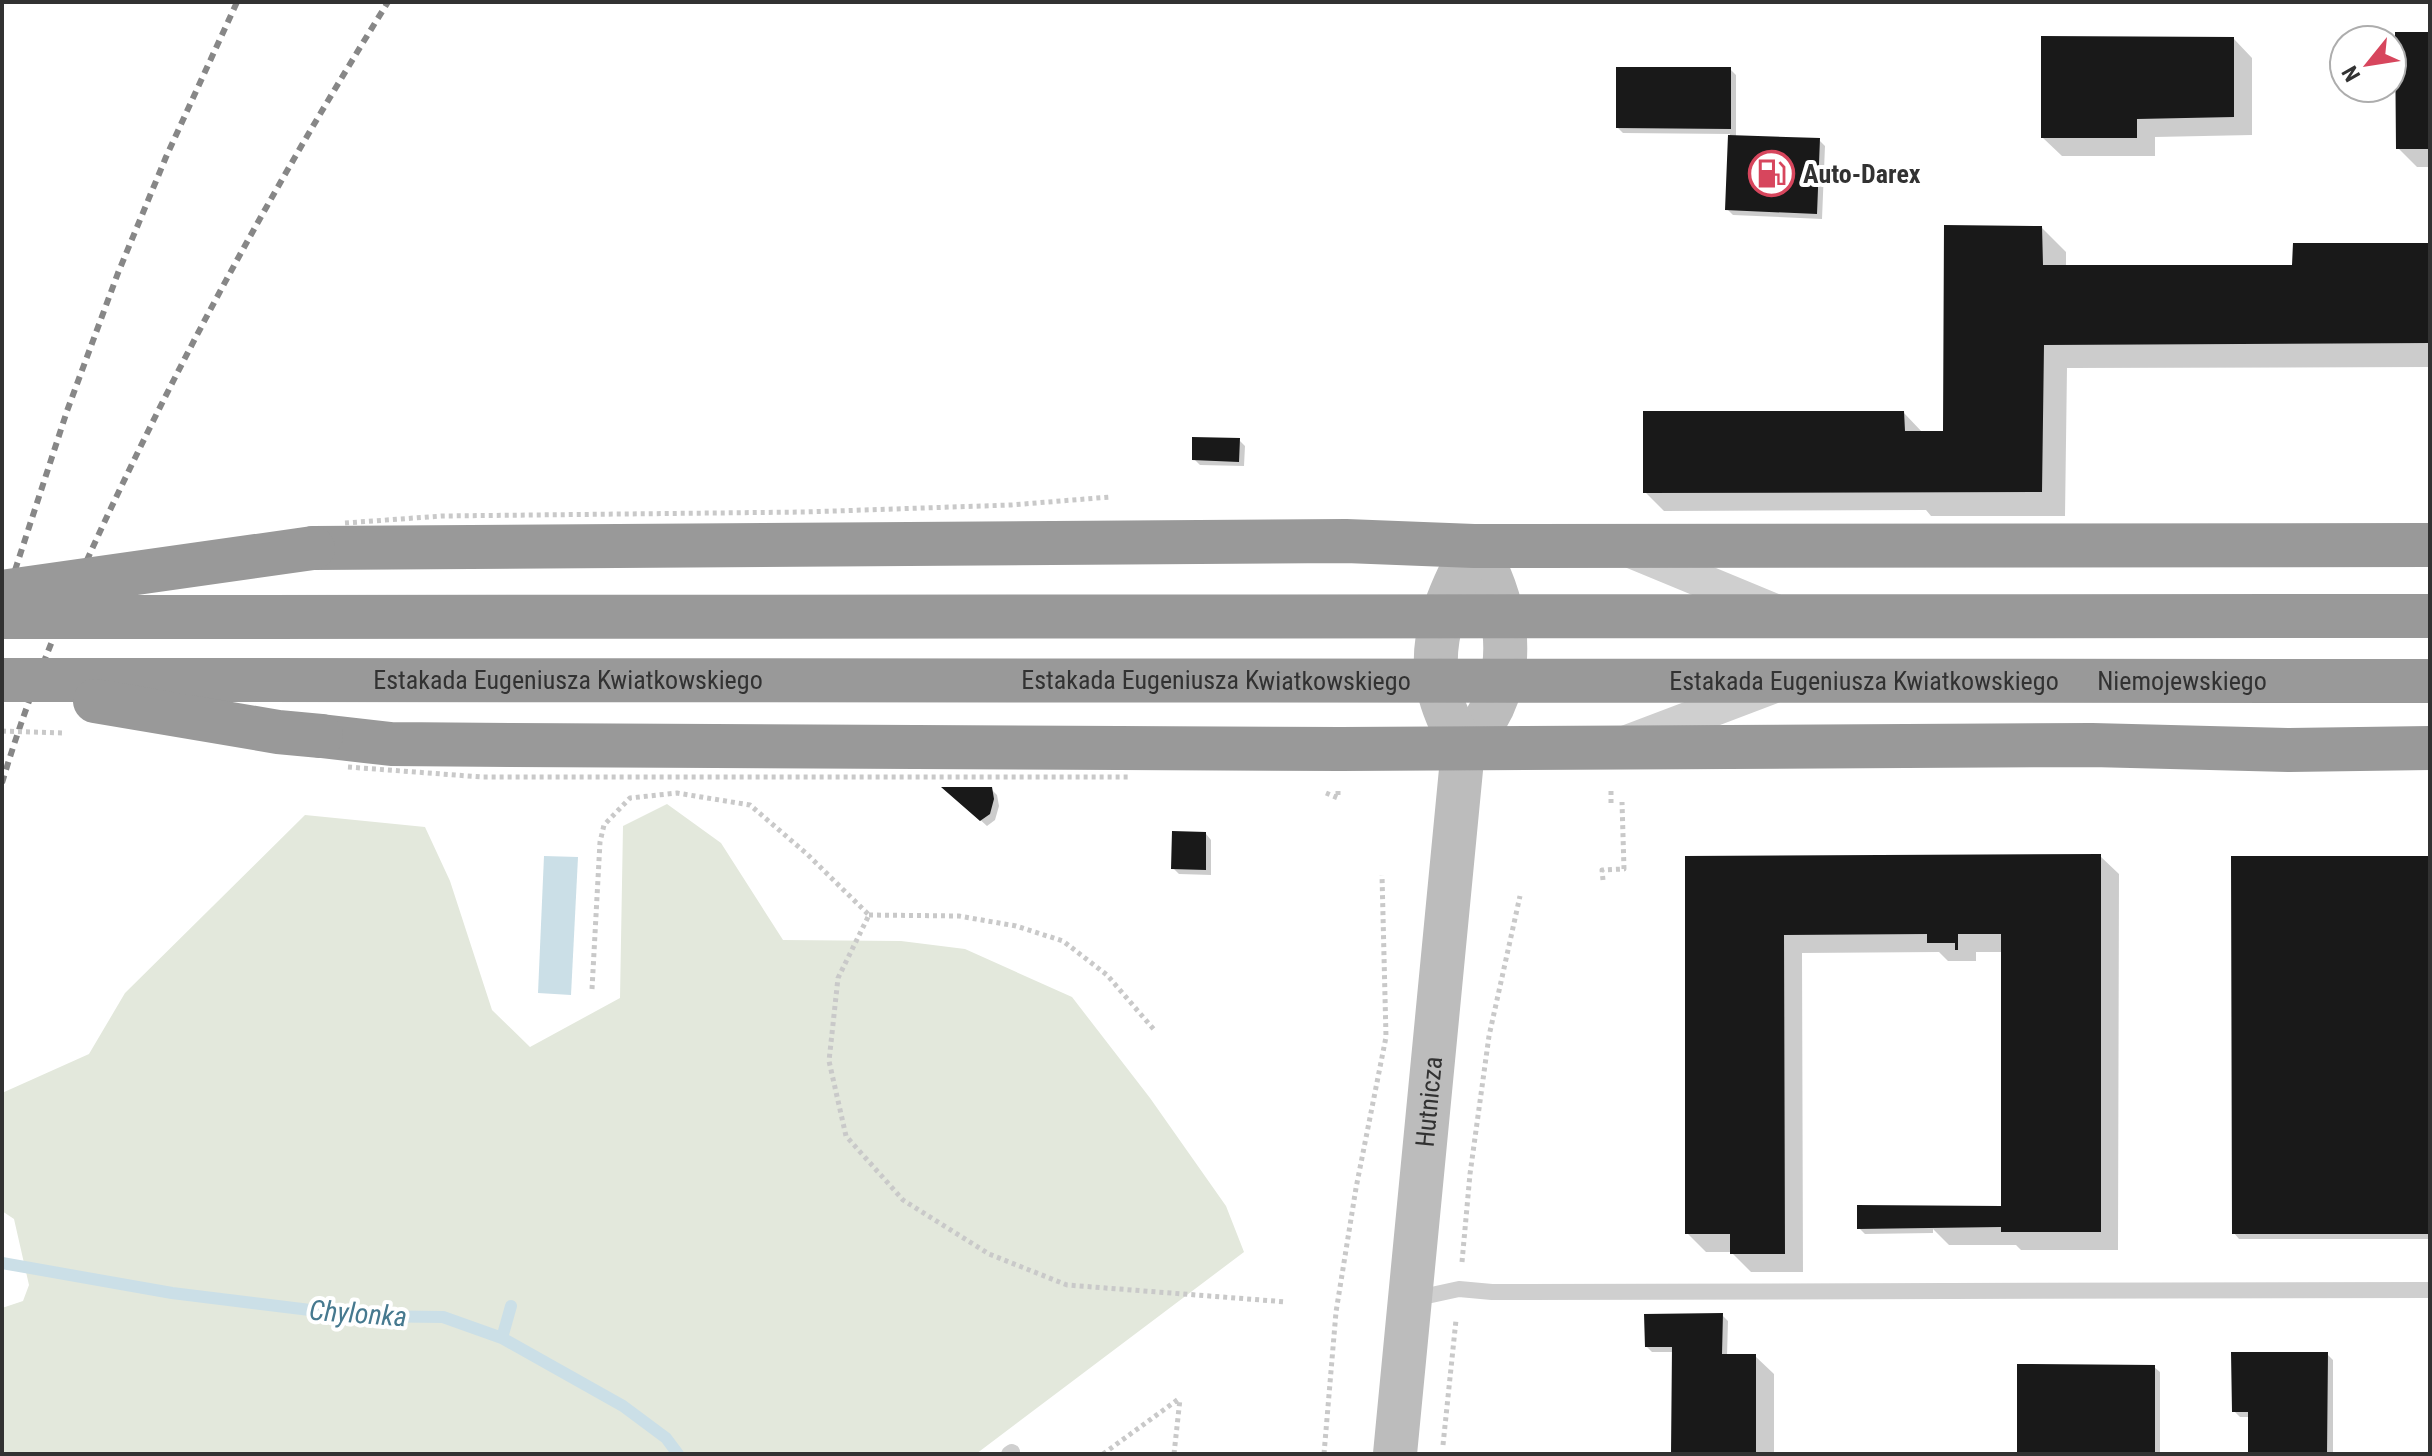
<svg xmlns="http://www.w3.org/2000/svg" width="2432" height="1456" viewBox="0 0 2432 1456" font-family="'Roboto Condensed',sans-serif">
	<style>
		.green { fill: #e3e8dc }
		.water { fill: #cbdfe7 }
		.shadow { fill: #0003 }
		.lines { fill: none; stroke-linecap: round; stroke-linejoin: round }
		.stream { stroke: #cbdfe7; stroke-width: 12 }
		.building { fill: #191919 }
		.path { stroke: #c9c9c9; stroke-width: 5; stroke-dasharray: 4 4; stroke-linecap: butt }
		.lane { stroke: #cfcfcf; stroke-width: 16 }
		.street { stroke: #cfcfcf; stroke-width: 34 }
		.secondary { stroke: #bcbcbc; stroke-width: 44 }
		.highway { stroke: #999; stroke-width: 44 }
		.rail { stroke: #878787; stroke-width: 6; stroke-dasharray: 8 6; stroke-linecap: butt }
		.path-bridge { stroke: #c9c9c9; stroke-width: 5; stroke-dasharray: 4 4; stroke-linecap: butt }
		.highway-bridge { stroke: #999; stroke-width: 44 }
		.labels { text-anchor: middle; stroke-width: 8; stroke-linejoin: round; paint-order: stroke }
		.poi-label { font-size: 26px; font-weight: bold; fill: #323232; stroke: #fff; text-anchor: start }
		.street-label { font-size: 26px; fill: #323232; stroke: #fff }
		.water-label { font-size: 28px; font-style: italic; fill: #46798f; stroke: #fff }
	</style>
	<rect width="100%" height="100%" fill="#fff"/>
	<path class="green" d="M667 804 721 843 783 940 901 941 965 949 1072 997 1150 1098 1226 1206 1244 1252 976 1454H2V1308L23 1301 29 1285 14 1219 2 1211V1093L89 1054 125 993 305 815 425 827 450 881 492 1010 530 1047 620 998 623 826Z"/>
	<path class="water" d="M544 856 578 857 571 995 538 993Z"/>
	<path class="shadow" d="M2430 34V167H2417L2398 148Z
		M2234 39 2252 58V135L2155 137V156H2062L2043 138Z
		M1730 69 1736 75V137L1819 140 1825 146 1822 219 1733 215 1727 209 1730 134 1623 133 1618 128Z
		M2042 228 2066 252V267H2294L2430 245V367L2067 368 2065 516H1931L1926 510 1664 511 1645 492 1904 413 1923 433H1945Z
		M1239 440 1245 446 1244 466 1200 465 1194 459Z
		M946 789H991L997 795 999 806 995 820 987 826Z
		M1206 834 1211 840V875L1179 874 1173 868Z
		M2100 856 2119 874 2118 1250H2021L2016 1245H1949L1933 1229V1233L1865 1234 1859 1228 2003 1208V952H1976V961H1948L1939 952 1802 953 1803 1272H1751L1731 1252H1706L1687 1233V858Z
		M2430 858V1239H2239L2234 1233Z
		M1722 1315 1728 1321 1727 1356H1755L1774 1374V1454H1673V1352H1652L1647 1347Z
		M2327 1354 2333 1360V1454H2250V1417H2240L2234 1411Z
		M2154 1367 2160 1372V1454H2019Z"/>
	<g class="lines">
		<path class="stream" d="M2 1263 172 1293 359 1316 443 1317 502 1338 623 1406 666 1438 678 1454
			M502 1338 511 1306"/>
	</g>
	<path class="building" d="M2395 32H2430V149H2396Z
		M2041 36 2234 37V117L2137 119V138H2041Z
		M1616 67H1731V129L1616 128Z
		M1728 135 1820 138 1817 214 1725 210Z
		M1944 225 2042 226 2043 265H2292L2293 243H2430V343L2044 345 2042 492 1643 493V411H1904L1905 431H1943Z
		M1192 437 1240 438 1239 462 1192 460Z
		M941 787H992L994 799 990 814 980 821Z
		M1172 831 1206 832V870L1171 869Z
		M2101 854V1232H2001V1227L1857 1229V1205L2001 1206V934H1958V950H1955V943H1927V934L1784 935 1785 1254H1730V1234H1685V856Z
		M2231 856H2430V1234H2232Z
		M1723 1313 1722 1354H1756V1454H1671L1672 1347H1645L1644 1314Z
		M2231 1352H2328L2327 1454H2248V1412H2232Z
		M2017 1364 2155 1365V1454H2017Z"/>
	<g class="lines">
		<path class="path" d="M1326 793 1338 798V789
			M1611 803V788
			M1603 880 1602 870 1624 869 1622 802
			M869 915 959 916 1016 926 1063 941 1107 975 1156 1032
			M592 989 600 842 604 825 630 798 677 793 750 805 807 854 869 915 838 978 829 1061 846 1136 903 1200 989 1254 1067 1285 1287 1302
			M1462 1262 1470 1174 1489 1036 1520 896
			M1443 1445 1456 1320
			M1103 1454 1180 1398
			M1174 1454 1180 1399
			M1324 1454 1336 1312 1356 1188 1386 1037 1382 875"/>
		<path class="lane" d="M1413 1299 1459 1289 1492 1292 2430 1290
			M1009 1454 1012 1452"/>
		<path class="street" d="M1628 550 1778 612
			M1627 742 1772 687"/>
		<g class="secondary">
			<path d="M1463 749C1471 739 1480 730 1486 719 1519 664 1506 598 1474 546"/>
			<path id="s1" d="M1395 1454 1463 749C1454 730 1443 710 1439 690 1427 639 1450 590 1474 546"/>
		</g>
		<path class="highway" d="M313 548 1346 541 1474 546 2430 545
			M321 736 391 744 512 745 1341 749 2092 745 2289 750 2430 748"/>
		<path class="rail" d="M2 610 67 411 118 273 166 157 237 2
			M2 783C35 671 84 563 135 458 211 301 296 150 388 2"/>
		<path class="path-bridge" d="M345 523 442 516 805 512 1011 505 1110 497
			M2 731 64 733
			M348 767 482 777H1131"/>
		<g class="highway-bridge">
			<path d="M2 592 313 548"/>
			<path d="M2 617 2430 616"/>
			<path id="s2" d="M2 680 2430 681"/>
			<path d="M95 701 278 732 321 736"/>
		</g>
	</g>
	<defs>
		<symbol id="fuel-ring" viewBox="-11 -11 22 22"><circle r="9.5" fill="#fff" stroke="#d7465d" stroke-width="1.5"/><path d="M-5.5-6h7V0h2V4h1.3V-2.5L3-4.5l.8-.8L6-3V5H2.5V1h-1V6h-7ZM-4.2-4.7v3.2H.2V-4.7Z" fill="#d7465d"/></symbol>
	</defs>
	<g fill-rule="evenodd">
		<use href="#fuel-ring" x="1746" y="148" width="51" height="51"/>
	</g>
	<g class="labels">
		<g class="poi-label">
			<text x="1803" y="183">Auto-Darex</text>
		</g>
		<g class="street-label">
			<text dy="9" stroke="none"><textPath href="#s2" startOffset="566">Estakada Eugeniusza Kwiatkowskiego</textPath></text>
			<text dy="9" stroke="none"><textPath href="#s2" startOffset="1214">Estakada Eugeniusza Kwiatkowskiego</textPath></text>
			<text dy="9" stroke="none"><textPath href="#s2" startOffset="1862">Estakada Eugeniusza Kwiatkowskiego</textPath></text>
			<text dy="9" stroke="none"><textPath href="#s2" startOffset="2180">Niemojewskiego</textPath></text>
			<text dy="9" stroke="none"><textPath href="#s1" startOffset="354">Hutnicza</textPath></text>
		</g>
		<g class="water-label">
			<text transform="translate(358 1313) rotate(4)" y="10">Chylonka</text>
		</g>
	</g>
	<rect width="2432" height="1456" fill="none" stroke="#323232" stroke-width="8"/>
	<g transform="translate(2368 64) rotate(240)"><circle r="38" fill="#ffffff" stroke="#adadad" stroke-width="2"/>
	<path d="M0-6L14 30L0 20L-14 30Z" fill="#d7465d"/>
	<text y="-12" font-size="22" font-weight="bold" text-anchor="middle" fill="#323232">N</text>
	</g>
</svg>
